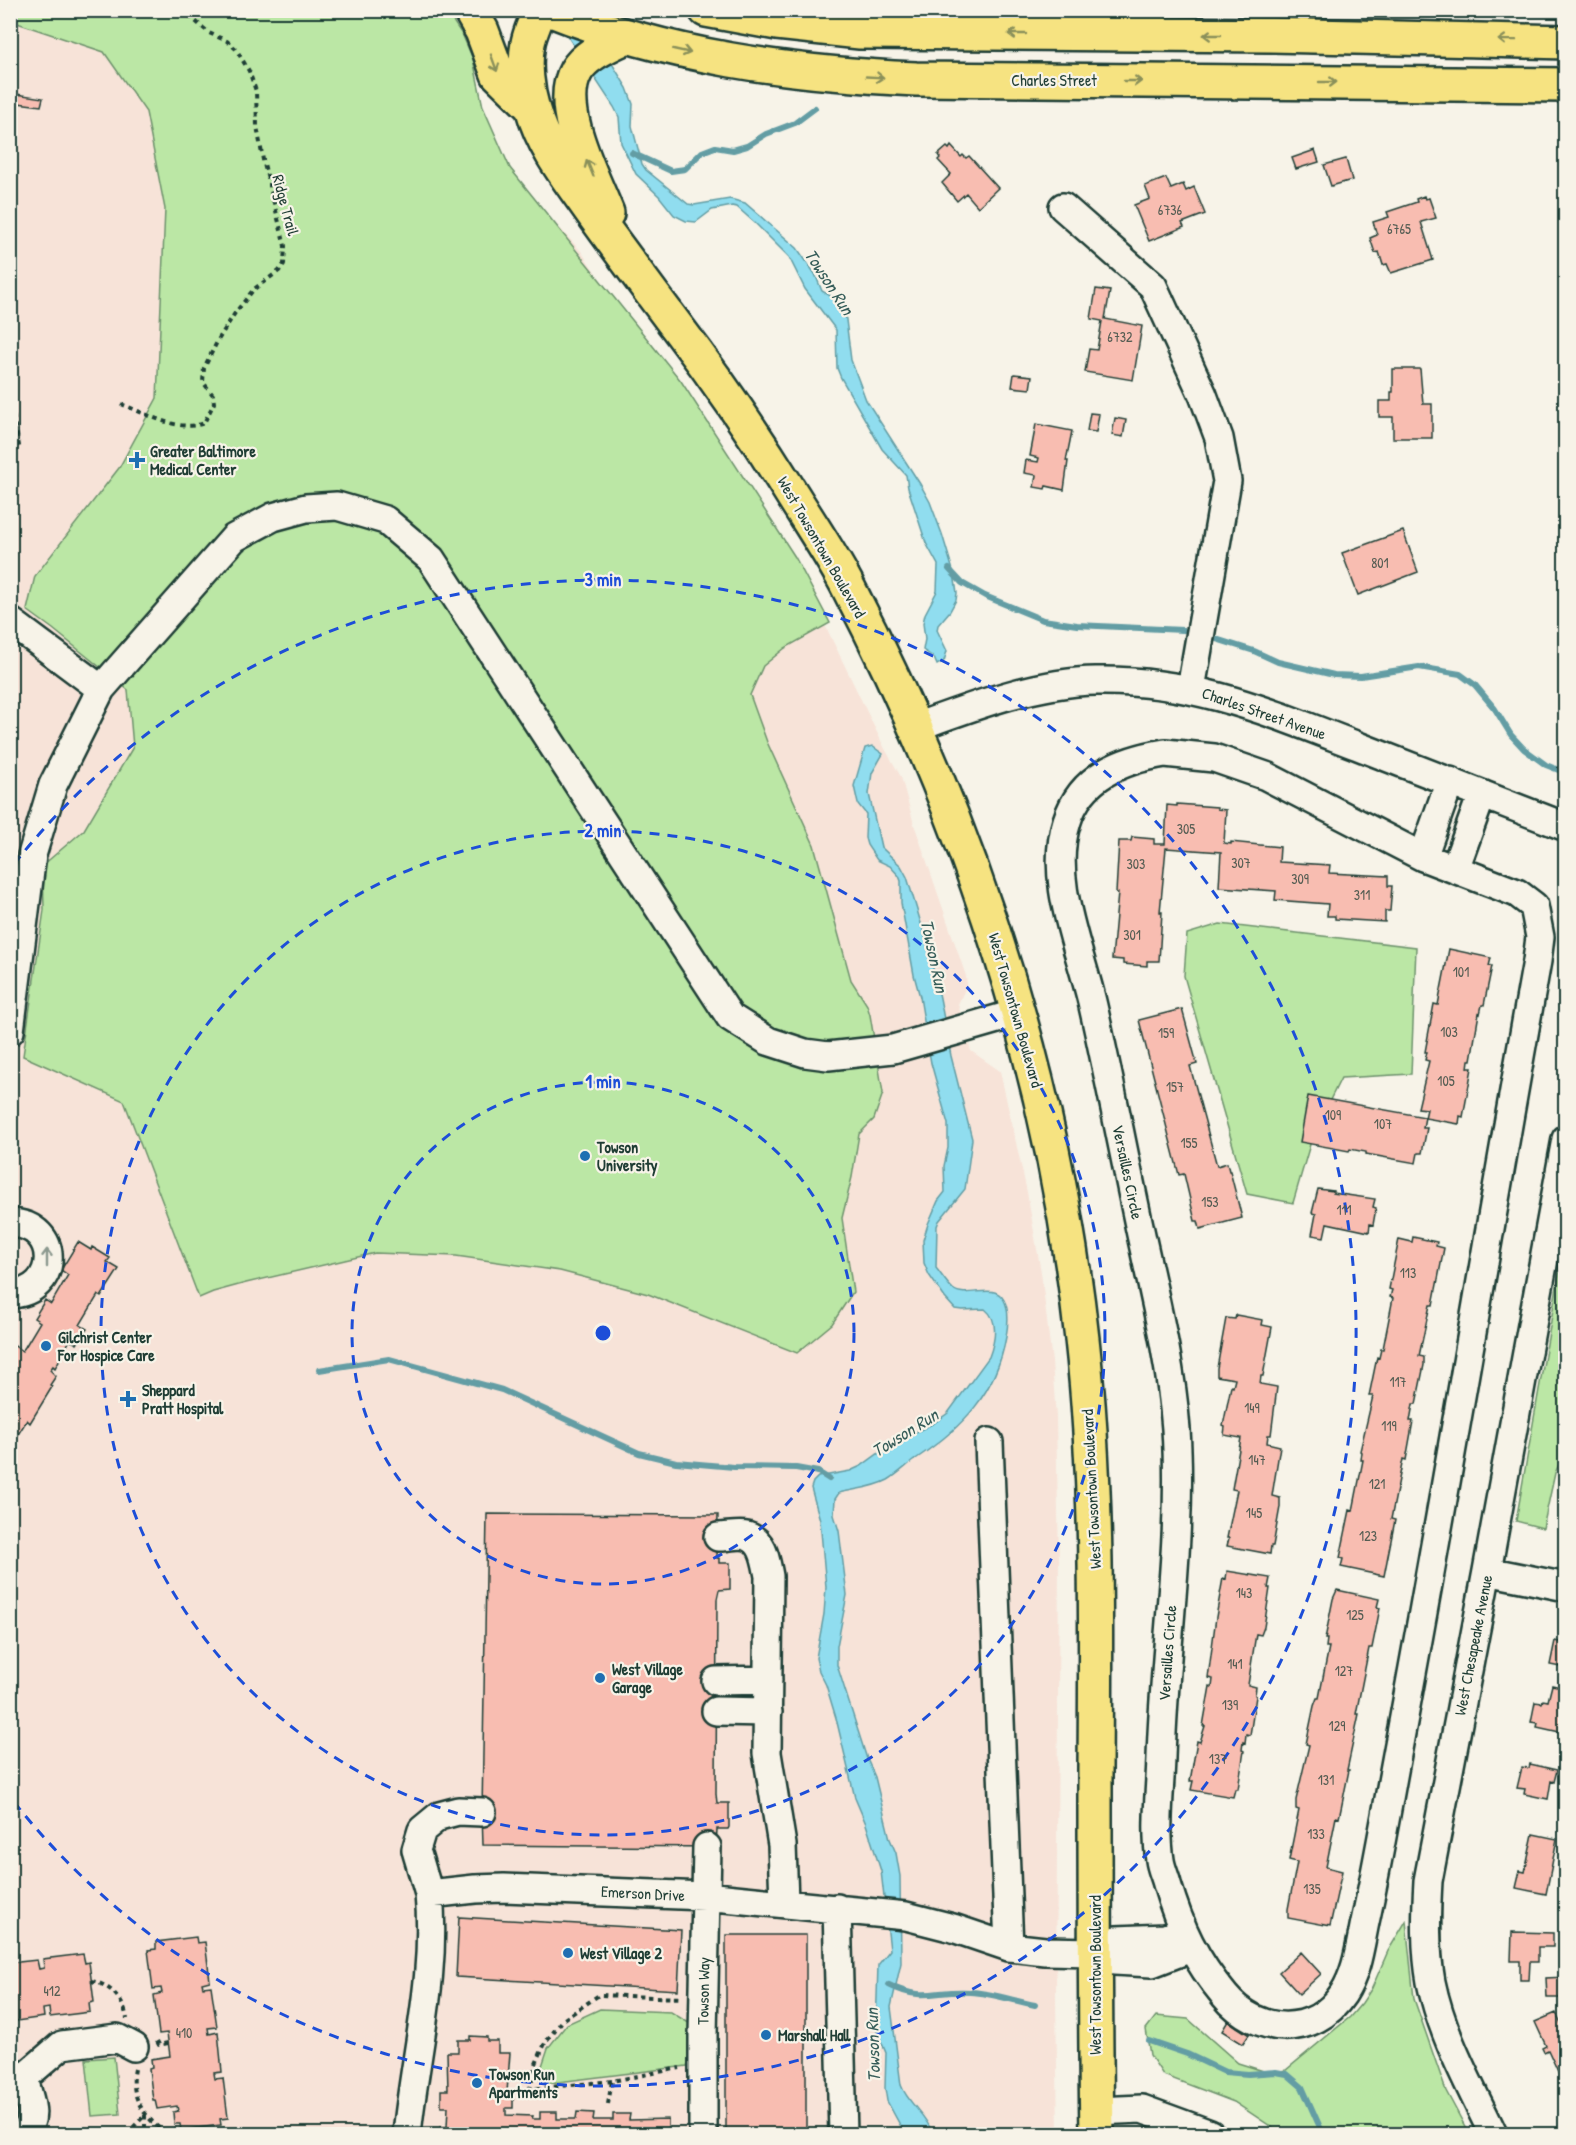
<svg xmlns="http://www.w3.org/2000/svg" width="1576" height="2145" viewBox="0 0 1576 2145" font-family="'Patrick Hand',sans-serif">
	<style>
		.built { fill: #f7e3d8 }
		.green { fill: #bbe7a5; stroke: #6d926c; stroke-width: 1.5 }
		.water { fill: #90ddef; stroke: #639da4; stroke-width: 1.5 }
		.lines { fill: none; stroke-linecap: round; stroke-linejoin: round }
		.stream { stroke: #639da4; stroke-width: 6 }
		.building { fill: #f8bdb1; stroke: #1f3d34; stroke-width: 1.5 }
		.minor-casing { stroke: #1f3d34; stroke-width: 32 }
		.major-casing { stroke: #1f3d34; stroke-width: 38 }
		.path { stroke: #1f3d34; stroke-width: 4; stroke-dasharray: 4.5 4.5; stroke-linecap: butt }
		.minor { stroke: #f7f3e8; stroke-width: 27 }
		.major { stroke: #f6e381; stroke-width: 33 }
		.oneway { stroke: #8a905a }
		.oneway2 { stroke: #8b988e }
		.ring { fill: none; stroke: #1d4ed8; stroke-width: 3; stroke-dasharray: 10 8 }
		.poi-dot { fill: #1f6fb2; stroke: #f7f3e8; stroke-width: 2 }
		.labels { text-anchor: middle; stroke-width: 4.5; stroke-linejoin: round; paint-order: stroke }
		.number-label { font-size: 14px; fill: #555d53 }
		.street-label { font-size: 16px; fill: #1f3d34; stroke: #f7f3e8 }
		.poi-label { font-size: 16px; font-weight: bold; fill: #1f3d34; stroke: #f7f3e8; text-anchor: start }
		.water-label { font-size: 18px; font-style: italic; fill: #365d59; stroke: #f7f3e8 }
		.centre { fill: #1d4ed8; stroke: #f7f3e8; stroke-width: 3 }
		.ring-label { font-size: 18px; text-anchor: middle; font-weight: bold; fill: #1d4ed8; stroke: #f7f3e8; stroke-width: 4.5; stroke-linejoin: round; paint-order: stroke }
	</style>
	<rect width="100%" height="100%" fill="#f7f3e8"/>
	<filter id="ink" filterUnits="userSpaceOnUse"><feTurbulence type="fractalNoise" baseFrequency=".0167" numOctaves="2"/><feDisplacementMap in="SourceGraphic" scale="12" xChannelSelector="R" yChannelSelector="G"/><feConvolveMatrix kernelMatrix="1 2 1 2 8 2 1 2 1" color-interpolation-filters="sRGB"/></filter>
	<g filter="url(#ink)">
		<path class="built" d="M11 11H442L451 18 463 36 473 59 483 107 510 168 528 194 581 251 786 557 827 629 884 747 901 777 914 824 966 976 967 985 958 1004 971 1051 1000 1071 1027 1192 1041 1272 1052 1362 1056 1417 1059 1559 1056 1997 1058 2134H11Z"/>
		<path class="green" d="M11 10 442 11 451 18 463 36 473 59 483 107 510 168 681 381 795 557 830 623 785 648 763 666 750 695 767 742 814 845 851 980 867 1005 870 1015 883 1093 874 1119 859 1134 852 1177 842 1218 853 1292 832 1324 797 1353 648 1294 560 1271 456 1256 375 1253 246 1283 213 1292 199 1298 124 1101 23 1056 44 910 43 865 84 830 133 747 128 690 53 629 27 610 35 576 119 468 157 398 165 209 146 112 104 52 11 21Z
			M1220 924 1416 947 1411 1074 1341 1078 1313 1134 1293 1203 1247 1194 1184 976 1187 934Z
			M1565 1241V1452L1555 1473 1543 1528 1516 1521Z
			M1406 1921 1414 1999 1446 2091 1469 2134H1280L1279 2132 1234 2102 1163 2075 1150 2055 1146 2029 1156 2016 1188 2019 1238 2063 1270 2073 1286 2070 1350 2017 1362 2003 1372 1988 1388 1951Z
			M600 2009 671 2012 692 2025 693 2047 687 2066 550 2083 538 2078 548 2048 567 2024Z
			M114 2057 120 2114 92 2116 86 2059Z"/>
		<path class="water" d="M551 11H580L627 88 633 104 632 126 642 164 646 170 688 204 694 205 730 199 745 203 797 248 815 274 822 291 844 304 851 360 866 400 920 484 930 502 942 534 954 574 957 593 956 600 950 611 938 625 937 630 947 651 944 661 937 665 934 658 923 650 925 639 923 623 925 614 937 591 938 565 926 543 908 488 906 475 882 449 841 378 837 368 836 330 805 289 789 257 755 223 737 207 732 206 712 210 696 222 686 221 674 215 659 196 636 174 621 143 619 117 614 107Z
			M872 746 883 754 872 773 869 794 881 847 901 866 907 877 927 943 940 998 951 1056 972 1139 965 1189 939 1221 937 1226 936 1268C941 1274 947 1284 953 1289 967 1300 994 1281 1004 1300 1010 1311 1008 1326 1006 1337 996 1393 963 1427 917 1458 907 1465 898 1474 888 1480 873 1488 855 1489 839 1493L835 1499 834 1515 839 1531 847 1595 837 1646V1665L867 1759 875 1777 890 1839 896 1853 900 1876 901 1963 891 2007 901 2085C908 2104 926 2114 933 2134H905L887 2101 885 2088 886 2053 876 2029 878 1965 890 1950 881 1871 866 1824 855 1798 836 1718 826 1685 819 1671 816 1658 824 1614 826 1587 820 1520 811 1488 813 1482 818 1477 850 1471 861 1466 890 1445 934 1423 948 1413 989 1357C995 1341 999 1320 985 1309L962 1310 955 1309 945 1298 929 1275 924 1263 923 1240 928 1224 938 1201 945 1192 944 1166 948 1148V1124L931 1063 920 997 914 975 901 903V881L899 876 890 866 877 860 867 845 865 838 866 814 858 804 854 786 865 748Z"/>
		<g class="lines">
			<path class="stream" d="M632 153 671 171 685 169 702 152 715 147 733 150 747 146 766 134 795 123 815 108
				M949 569 962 583 985 596 1043 620 1077 625 1183 630
				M1216 639 1254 651 1278 662 1334 675 1361 676 1419 667 1460 674 1475 685 1495 709 1511 735 1524 749 1546 765 1566 773
				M319 1370 389 1359 502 1390 639 1453 676 1462 734 1467 796 1468 818 1472 829 1479
				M889 1985C925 2003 936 1989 971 1992 992 1993 1014 2001 1035 2005
				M1149 2041 1187 2054 1225 2072 1248 2074 1276 2072 1287 2074 1302 2087 1323 2134"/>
		</g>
		<path class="building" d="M10 93 43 98 41 106 10 102Z
			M951 146 961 157 963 155 966 158 969 156 998 188 978 207 966 193 957 201 942 183 951 174 938 160 940 158 938 155 947 147 949 149Z
			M1315 150 1319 162 1296 169 1292 158Z
			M1346 159 1352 180 1331 186 1324 165Z
			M1166 178 1171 189 1183 184 1186 191 1194 187 1205 214 1182 223 1184 227 1149 241 1134 205 1150 199 1145 186Z
			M1424 196 1425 199 1429 198 1436 218 1421 222 1433 260 1391 273 1387 264 1383 265 1379 252 1375 253 1370 238 1377 235 1373 222 1389 217 1387 212 1417 202 1416 199Z
			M1096 289 1110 291 1105 319 1142 326 1133 380 1085 372 1089 349 1097 350 1102 321 1091 319Z
			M1393 369H1420L1423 404H1432V438H1393V417H1379V401H1391V392H1393Z
			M1014 374 1032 376 1030 389 1012 387Z
			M1090 413 1099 414 1096 432 1087 431Z
			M1115 418 1126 420 1123 437 1112 435Z
			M1036 424 1072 431 1066 461H1068L1064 490 1046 486 1045 489 1034 487 1036 475 1024 473 1026 460 1038 462 1039 458 1030 456Z
			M1403 531 1418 572 1358 595 1342 553Z
			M1177 804 1217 807V809L1226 810 1224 843 1231 844V842L1280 847 1279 862 1330 865 1329 873 1388 876V886H1392L1390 911H1385V922L1335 919V916H1327L1328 904 1275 900 1276 891 1219 887 1221 852 1166 848 1160 912H1162L1159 961H1147V966L1123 964V960L1112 959 1118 893H1116L1119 841H1131L1132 837 1154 839V844H1165L1167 805 1177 806Z
			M1449 949 1491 958 1489 966H1492L1484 1005H1482L1480 1014 1479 1013 1471 1060H1469L1468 1068H1472L1463 1117 1460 1116 1459 1124 1425 1118 1427 1109 1418 1108 1429 1061 1425 1060 1427 1052H1425L1434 1004 1438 1005Z
			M1182 1009 1197 1064 1190 1066 1217 1166 1227 1163 1229 1171H1230L1242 1218 1200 1229 1198 1221H1195L1184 1174 1179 1175 1139 1020Z
			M1308 1096 1425 1117 1423 1128H1427L1422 1153H1418L1416 1163 1366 1154V1152L1350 1149 1349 1151 1300 1142Z
			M1318 1189 1333 1191V1193L1375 1199 1373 1207 1376 1208 1373 1225 1370 1224 1369 1232 1327 1223 1324 1237 1312 1235 1316 1214 1312 1213Z
			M1413 1237 1437 1242 1436 1246 1444 1248 1433 1305H1430L1419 1356 1424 1357V1365L1416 1404H1413L1410 1421H1413L1406 1460 1403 1459 1391 1519 1395 1520 1384 1576 1341 1567 1343 1559 1340 1558 1350 1510 1353 1511 1363 1460H1361L1362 1452 1360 1451 1373 1396H1369L1377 1357 1379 1358 1381 1349H1383L1393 1298 1390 1297 1392 1290 1389 1289 1399 1239 1412 1242Z
			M78 1242 91 1250 92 1247 110 1258 107 1262 119 1269 101 1297 98 1295 80 1325 87 1329 77 1344 70 1340 55 1368 53 1366 50 1370 56 1376 50 1385 52 1387 30 1423 27 1420 12 1444 14 1446 10 1451V1347L13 1345 22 1351 25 1347 40 1322 34 1318 45 1300 51 1304 68 1275 61 1270Z
			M1236 1315 1263 1320 1262 1325 1272 1327 1263 1376H1261L1260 1384 1277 1387 1271 1435H1268L1267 1443 1280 1446 1272 1496 1280 1498V1507L1273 1546H1271L1270 1554 1227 1546 1229 1538H1227L1237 1490 1232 1489 1241 1438 1224 1435 1225 1427 1223 1426 1231 1386 1233 1387 1235 1379 1217 1376V1368L1226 1318 1235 1319Z
			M487 1514 718 1515 717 1558H719V1563H730V1589L719 1590 717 1599 716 1794 717 1803H729V1827L728 1829H717L716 1847 483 1845 482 1812Z
			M1227 1571 1270 1578 1268 1588H1270L1264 1627 1261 1635 1256 1634 1248 1685 1256 1687 1255 1695 1256 1696 1250 1735 1246 1734 1245 1743 1243 1742 1242 1750 1244 1751 1238 1789H1235L1233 1797 1191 1790 1193 1781H1190L1197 1741 1200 1742 1205 1726H1203L1210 1686 1212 1687 1213 1679 1208 1678 1216 1617 1223 1578 1226 1579Z
			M1337 1590 1379 1599 1377 1607 1380 1608 1372 1648H1369L1356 1714H1359L1347 1770H1349L1341 1809 1339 1818 1336 1817 1326 1867 1342 1871 1330 1926 1288 1918V1909L1297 1862 1289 1860 1299 1810 1296 1809V1800L1309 1745 1306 1744 1314 1706 1317 1698H1319L1329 1647H1326L1327 1639H1325L1333 1599Z
			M1565 1635 1566 1668 1550 1665 1555 1641 1563 1643Z
			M1552 1685 1566 1688V1714L1560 1732 1537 1727 1538 1723 1531 1722 1535 1702 1542 1703 1543 1700 1548 1701Z
			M1530 1764 1557 1770 1554 1782 1551 1781 1548 1799 1524 1794 1525 1789 1517 1788 1522 1767 1529 1768Z
			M1533 1834 1557 1839 1546 1894 1516 1888 1520 1871 1525 1872Z
			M459 1917 681 1930 678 1990 456 1977Z
			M1512 1932 1553 1933V1947H1538V1962H1530L1529 1980H1520V1961H1511Z
			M726 1935H806V2134H726Z
			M196 1937 197 1943 205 1942 210 1981 202 1983 203 1987 211 1986 217 2027 208 2028 209 2034 218 2032 222 2072 214 2073 215 2079 223 2078 228 2118 220 2119 221 2125 181 2130 180 2124H174L173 2112 178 2111 177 2106 157 2109 155 2100H153L149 2069 152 2068 151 2059 170 2056 167 2033 159 2034 154 1995 162 1993 161 1988 153 1989 148 1950 156 1949V1942Z
			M1301 1952 1321 1974 1299 1994 1279 1972Z
			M83 1954 85 1963 89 1962 94 2002 89 2003 90 2012 50 2017 49 2008 43 2009 44 2017 10 2022V1963L37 1960 39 1969 44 1968 43 1959Z
			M1566 1977V1998H1547L1546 1978Z
			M1556 2013 1566 2033V2076L1561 2078 1548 2050 1544 2052 1542 2048 1546 2046 1535 2022Z
			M1228 2021 1249 2035 1243 2044 1222 2031Z
			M470 2036 487 2037V2041H498V2053H510L507 2092H513V2108H506V2115L533 2116 532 2119H540V2112H557V2119H576L577 2112 594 2113 593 2120H613V2114H630L629 2120 668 2119V2131H680V2134H441V2127H447L448 2107H441V2090H448L447 2052H458V2040H470Z"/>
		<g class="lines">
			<defs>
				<path id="minor" d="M1063 207 1153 286 1203 395 1219 438 1227 481 1191 689
					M10 621 101 689
					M916 727C971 707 1036 682 1096 681 1193 679 1269 712 1358 746 1427 773 1497 800 1566 827
					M1165 753 1214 758 1266 776 1423 857 1517 893 1534 906 1540 937 1537 961C1489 1227 1446 1494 1396 1760 1386 1814 1377 1868 1365 1922 1360 1946 1357 1973 1343 1994 1314 2038 1257 2035 1225 1996 1195 1960 1180 1928 1167 1884 1165 1876 1161 1868 1160 1860 1155 1829 1160 1790 1161 1758 1164 1649 1183 1539 1176 1429 1171 1362 1154 1295 1140 1230 1124 1155 1110 1081 1093 1006 1080 948 1048 880 1067 821 1081 776 1122 760 1165 753Z
					M1423 857 1450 781
					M1455 869 1482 794
					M10 1031 32 855 53 785 101 689 234 538 273 517 306 508 337 506 385 520 431 559 730 1017 768 1041 805 1053 828 1056 893 1049 1018 1013
					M10 1223C62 1224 60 1293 10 1294
					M989 1442 1009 1947
					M718 1537C726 1537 739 1534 747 1536 764 1541 766 1562 769 1576L767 1753 782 1845 784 1902
					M1487 1571 1566 1587
					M716 1681 768 1680
					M716 1711 768 1712
					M429 1894 416 1850 422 1830 439 1816 458 1811 482 1812
					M837 1908 843 2134
					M1094 1952 1116 1940 1165 1938 1183 1931
					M10 2078 26 2086C31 2104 37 2117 24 2134
					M19 2082 62 2045 117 2038 134 2047
					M1097 2111 1142 2109 1210 2134
					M407 2134C415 2054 437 1975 429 1894L475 1889 504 1888 705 1896 906 1916 953 1928 1009 1947 1045 1951 1094 1952 1114 1961 1152 1963 1191 1948
					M703 2134V2035L707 1847
					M1493 2134C1470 2085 1442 2036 1431 1982 1425 1949 1426 1915 1428 1881L1487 1571 1566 1139"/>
				<path id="major" d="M470 10 482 31 498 74 531 106
					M539 10C536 21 530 32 528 43 524 64 527 90 533 110 543 147 568 178 589 208 618 249 648 288 677 327 719 382 757 438 793 496 811 525 830 553 846 583 969 820 1053 1073 1082 1339 1098 1482 1096 1627 1095 1771 1095 1892 1095 2013 1097 2134
					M551 10C670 57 789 73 916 79L1566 85
					M706 10 777 23 860 32 1271 35 1566 42
					M607 213C593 177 555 108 576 71 586 54 608 46 625 37"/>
			</defs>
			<use href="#minor" class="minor-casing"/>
			<use href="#major" class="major-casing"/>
			<path class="path" d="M10 398 20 451
				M121 404C145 413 179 433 204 423L214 403 213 395 203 382 204 368 218 340 235 313 254 289 279 271 284 264 285 246 263 160 257 126 256 91 249 71 236 49 227 41 209 33 183 10
				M91 1981C110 1984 124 2000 127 2019
				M157 2041 159 2045 168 2043
				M135 2069C129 2098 145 2117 166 2134
				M612 2081 530 2089 535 2066 546 2041 563 2020 599 1995 682 1998
				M608 2104 612 2081 680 2068
				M145 2115V2134
				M127 2134 145 2115"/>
			<use href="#minor" class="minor"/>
			<use href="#major" class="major"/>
		</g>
		<defs><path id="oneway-shaft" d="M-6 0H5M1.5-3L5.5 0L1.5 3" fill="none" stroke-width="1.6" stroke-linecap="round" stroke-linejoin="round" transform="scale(1.5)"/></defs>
		<g class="oneway">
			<use href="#oneway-shaft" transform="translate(1017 34) rotate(-180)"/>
			<use href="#oneway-shaft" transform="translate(1212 35) rotate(-180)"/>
			<use href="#oneway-shaft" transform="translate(1507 40) rotate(-179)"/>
			<use href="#oneway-shaft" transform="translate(682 51) rotate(13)"/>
			<use href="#oneway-shaft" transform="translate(494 63) rotate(70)"/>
			<use href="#oneway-shaft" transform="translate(875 77) rotate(3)"/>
			<use href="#oneway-shaft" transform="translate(1133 81)"/>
			<use href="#oneway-shaft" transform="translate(1328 82)"/>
			<use href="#oneway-shaft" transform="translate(590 168) rotate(-112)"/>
		</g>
		<use class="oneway2" href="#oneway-shaft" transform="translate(47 1258) rotate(-90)"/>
	</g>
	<g class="ring">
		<circle cx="603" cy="1333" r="251"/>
		<circle cx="603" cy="1333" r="502"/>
		<path d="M14 864A753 753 0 1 1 14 1802"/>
	</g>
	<g class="poi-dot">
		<path d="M134 451h6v6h6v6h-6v6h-6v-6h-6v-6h6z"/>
		<circle cx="585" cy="1156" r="6"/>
		<circle cx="46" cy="1346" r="6"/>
		<path d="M125 1390h6v6h6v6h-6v6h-6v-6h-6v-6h6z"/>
		<circle cx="600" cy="1678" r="6"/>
		<circle cx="568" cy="1953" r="6"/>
		<circle cx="766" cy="2035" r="6"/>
		<circle cx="477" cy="2083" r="6"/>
	</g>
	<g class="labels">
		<g class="number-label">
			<text x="1170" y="215">6736</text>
			<text x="1399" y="234">6765</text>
			<text x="1120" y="342">6732</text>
			<text x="1380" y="568">801</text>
			<text x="1186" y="834">305</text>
			<text x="1241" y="868">307</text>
			<text x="1136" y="869">303</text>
			<text x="1300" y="884">309</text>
			<text x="1362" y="900">311</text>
			<text x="1132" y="940">301</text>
			<text x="1461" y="977">101</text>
			<text x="1449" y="1037">103</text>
			<text x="1166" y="1038">159</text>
			<text x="1446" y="1086">105</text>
			<text x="1175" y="1092">157</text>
			<text x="1333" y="1120">109</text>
			<text x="1383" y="1129">107</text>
			<text x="1189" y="1148">155</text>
			<text x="1210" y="1207">153</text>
			<text x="1344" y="1215">111</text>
			<text x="1408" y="1278">113</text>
			<text x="1398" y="1387">117</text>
			<text x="1252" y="1413">149</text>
			<text x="1389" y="1431">119</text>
			<text x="1257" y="1465">147</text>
			<text x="1377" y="1489">121</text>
			<text x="1254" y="1518">145</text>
			<text x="1368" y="1541">123</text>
			<text x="1244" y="1598">143</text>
			<text x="1355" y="1620">125</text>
			<text x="1235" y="1669">141</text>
			<text x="1344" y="1676">127</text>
			<text x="1230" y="1710">139</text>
			<text x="1337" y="1731">129</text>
			<text x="1218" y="1764">137</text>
			<text x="1326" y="1785">131</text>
			<text x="1316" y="1839">133</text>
			<text x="1312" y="1894">135</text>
			<text x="52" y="1996">412</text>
			<text x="184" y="2038">410</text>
		</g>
		<g class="street-label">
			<text x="1054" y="86">Charles Street</text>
			<text transform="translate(286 205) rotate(75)" y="6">Ridge Trail</text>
			<text transform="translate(822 547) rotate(60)" y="6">West Towsontown Boulevard</text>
			<text transform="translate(1264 713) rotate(19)" y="6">Charles Street Avenue</text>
			<text transform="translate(1016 1010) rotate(74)" y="6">West Towsontown Boulevard</text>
			<text transform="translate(1128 1172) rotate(78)" y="6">Versailles Circle</text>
			<text transform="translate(1091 1489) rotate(-93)" y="6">West Towsontown Boulevard</text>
			<text transform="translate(1473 1645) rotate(-79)" y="6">West Chesapeake Avenue</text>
			<text transform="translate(1167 1653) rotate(-86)" y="6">Versailles Circle</text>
			<text transform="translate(643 1893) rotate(3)" y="6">Emerson Drive</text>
			<text transform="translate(1095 1975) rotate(-90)" y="6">West Towsontown Boulevard</text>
			<text transform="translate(703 1991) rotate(-89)" y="6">Towson Way</text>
		</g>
		<g class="poi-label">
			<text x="150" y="457">Greater Baltimore<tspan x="150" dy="18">Medical Center</tspan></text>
			<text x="597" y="1153">Towson<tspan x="597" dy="18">University</tspan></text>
			<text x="58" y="1343">Gilchrist Center<tspan x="58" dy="18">For Hospice Care</tspan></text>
			<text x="142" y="1396">Sheppard<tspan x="142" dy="18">Pratt Hospital</tspan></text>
			<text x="612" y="1675">West Village<tspan x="612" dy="18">Garage</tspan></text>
			<text x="580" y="1959">West Village 2</text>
			<text x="778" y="2041">Marshall Hall</text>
			<text x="489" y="2080">Towson Run<tspan x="489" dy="18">Apartments</tspan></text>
		</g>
		<g class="water-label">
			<text transform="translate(829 282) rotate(57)" y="6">Towson Run</text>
			<text transform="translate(934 956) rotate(78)" y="6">Towson Run</text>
			<text transform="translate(905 1433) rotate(-32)" y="6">Towson Run</text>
			<text transform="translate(873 2045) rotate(-92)" y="6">Towson Run</text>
		</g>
	</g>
	<circle cx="603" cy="1333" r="9" class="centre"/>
	<g class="ring-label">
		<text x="603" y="586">3 min</text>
		<text x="603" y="837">2 min</text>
		<text x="603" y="1088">1 min</text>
	</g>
	<rect width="1576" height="2145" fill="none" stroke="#f7f3e8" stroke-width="36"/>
	<rect x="18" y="18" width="1540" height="2109" fill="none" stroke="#1f3d34" stroke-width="2" filter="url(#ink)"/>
</svg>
